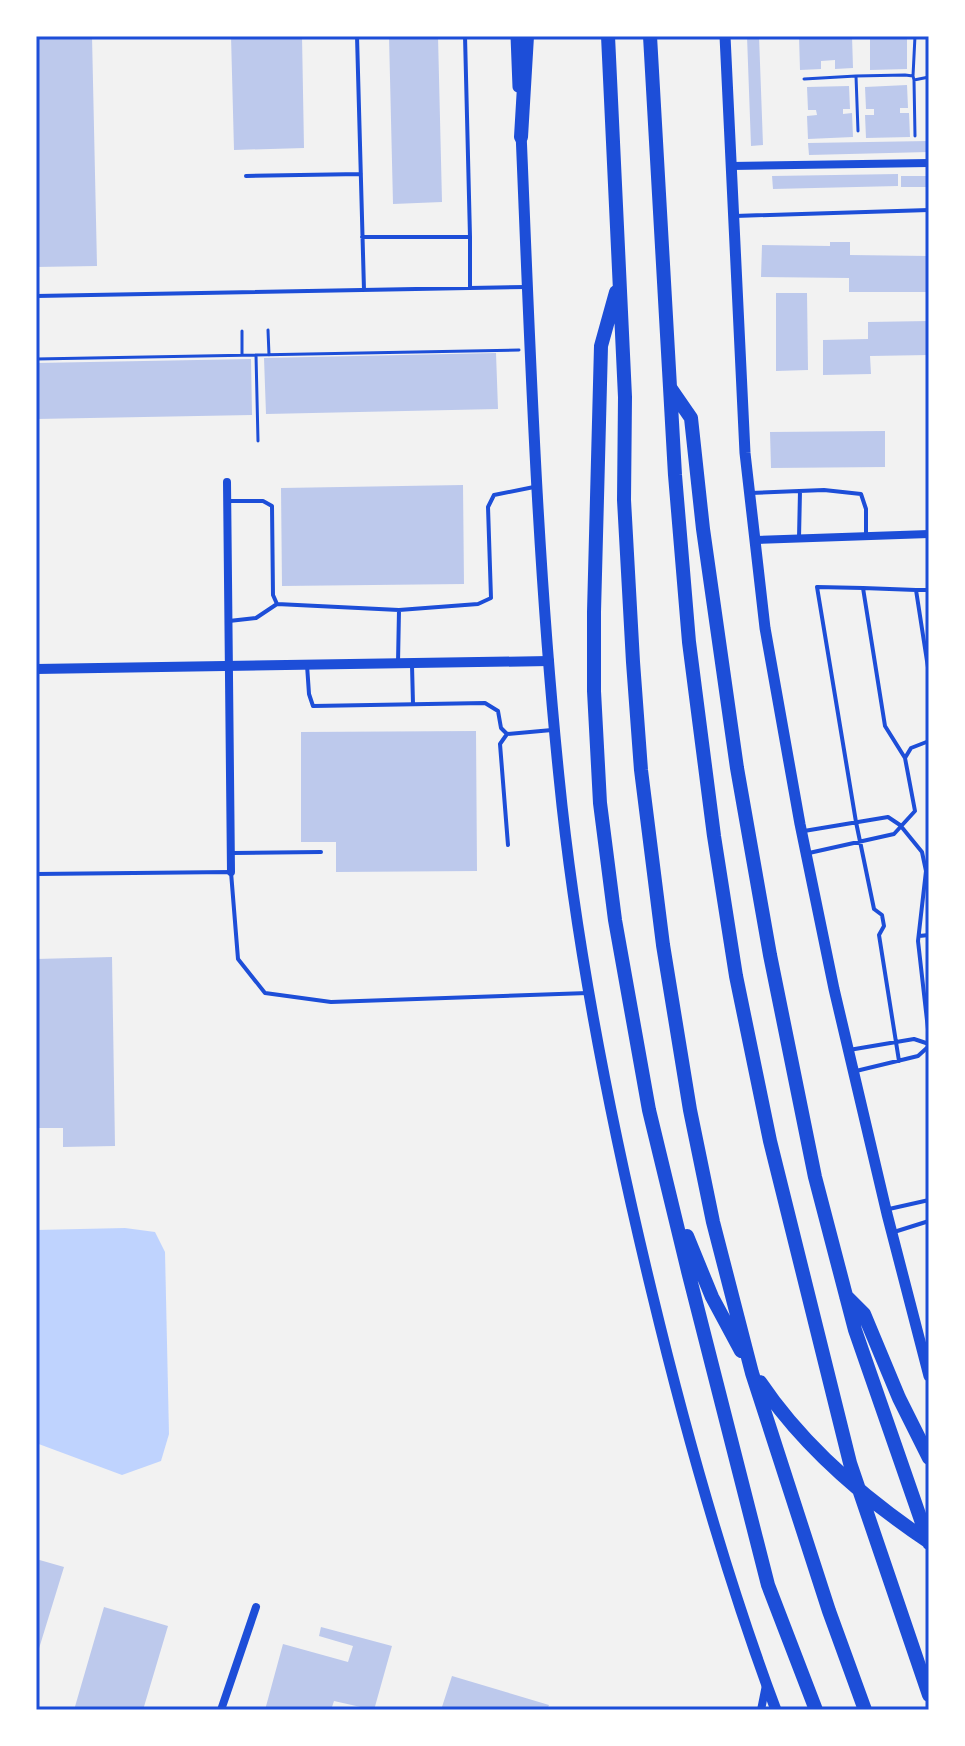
<svg xmlns="http://www.w3.org/2000/svg" width="965" height="1746" viewBox="0 0 965 1746" font-family="Montserrat,sans-serif">
	<style>
		.water { fill: #bfd3fe }
		.building { fill: #bdc9ec }
		.lines { fill: none; stroke-linecap: round; stroke-linejoin: round }
		.path { stroke: #1d4ed8; stroke-width: 3 }
		.service { stroke: #1d4ed8; stroke-width: 4 }
		.minor { stroke: #1d4ed8; stroke-width: 8 }
		.tertiary { stroke: #1d4ed8; stroke-width: 10 }
		.secondary { stroke: #1d4ed8; stroke-width: 11 }
		.motorway { stroke: #1d4ed8; stroke-width: 14 }
		.neatline { fill: none; stroke: #1d4ed8; stroke-width: 3 }
	</style>
	<rect width="100%" height="100%" fill="#f2f2f2"/>
	<path class="water" d="M125 1228 155 1232 165 1252 169 1434 161 1461 122 1475 36 1443V1230Z"/>
	<path class="building" d="M36 36H92L97 266 36 267Z
		M231 36H302L304 148 234 150Z
		M389 36H438L442 202 393 204Z
		M747 36H759L763 145 751 146Z
		M799 36H852L853 68 835 69V60L821 61V69L800 70Z
		M870 36H907V69L870 70Z
		M907 85 908 108H900V113H909L910 137 866 138 865 115H874V109H866L865 87Z
		M849 86 850 109H843V114L852 113 853 137 808 139 807 116 817 115 816 110H808L807 87Z
		M929 141V152L809 155 808 143Z
		M898 174V186L773 189 772 176Z
		M901 176H929V187H901Z
		M830 242H850V255L929 256V292H849V278L761 277 762 245 830 246Z
		M776 293H807L808 370 776 371Z
		M929 321V355L870 356 871 374 823 375V340L868 339V322Z
		M496 353 498 409 266 414 264 358Z
		M251 359 252 415 36 419V363Z
		M885 431V467L771 468 770 432Z
		M463 485 464 584 282 586 281 488Z
		M476 731 477 871 336 872V842H301V732Z
		M112 957 115 1146 63 1147V1128H36V959Z
		M36 1559 64 1567 37 1655H36Z
		M104 1607 168 1626 143 1710H74Z
		M321 1627 392 1646 374 1710 334 1701 331 1710H265L283 1644 348 1662 353 1646 319 1636Z
		M452 1676 549 1705 547 1710H441Z"/>
	<g class="lines">
		<path class="path" d="M913 76 915 36
			M804 79 856 76
			M858 131 856 76 905 75 913 76 914 80
			M915 136 914 80 929 77
			M268 330 269 355
			M242 331V355
			M256 355 258 441
			M36 359 519 350"/>
		<path class="service" d="M357 36 364 290
			M246 176 361 174
			M735 216 929 210
			M362 237H470L465 36
			M470 237V288
			M36 296 526 287
			M750 493 824 490 861 494 866 509V536
			M227 501H263L272 506 273 595 277 604 399 610
			M799 538 800 491
			M863 588 916 590
			M929 590H916L929 674
			M229 621 256 618 277 604
			M398 663 399 610 478 604 491 598 488 507 494 495 534 487
			M307 665 309 694 313 706 485 703 498 711 501 728 507 734 552 730
			M412 665 413 704
			M507 734 500 744 508 845
			M804 831 888 817 900 825 922 852 926 871 918 941 929 1038
			M233 853 321 852
			M809 853 894 834 915 811 905 758 911 748 929 741
			M36 874 231 872 238 959 265 993 331 1002 588 993
			M919 936 929 935
			M849 1050 914 1039 929 1044
			M899 1061 879 935 884 926 882 915 874 909 856 822 817 587 863 588 885 726 905 758
			M856 1071 918 1056 929 1046
			M889 1209 929 1200
			M894 1232 929 1221"/>
		<path class="minor" d="M731 166 929 163
			M227 482 231 872
			M755 540 929 534
			M221 1710 256 1607
			M761 1710 766 1685"/>
		<path class="tertiary" d="M36 669 549 661"/>
		<path class="secondary" d="M516 36 518 87
			M725 36 745 453 765 628 800 824 834 989 887 1214 929 1376
			M521 132C530 347 537 563 559 777 576 950 611 1124 652 1293 686 1434 725 1574 776 1710"/>
		<path class="motorway" d="M608 36 625 397 624 500 633 662 641 770 663 945 690 1110 713 1222 752 1373 829 1611 865 1710
			M650 36 675 475 689 642 714 836 736 976 770 1141 850 1463 929 1695
			M521 137 527 36
			M616 292 601 346 594 612V691L600 803 615 920 649 1110 688 1271 768 1585 816 1710
			M671 389 691 418 703 529 737 768 770 955 815 1177 855 1330 929 1543
			M687 1236 712 1297 741 1351
			M846 1296 864 1314 899 1398 929 1458
			M760 1382C803 1446 865 1499 929 1542"/>
	</g>
	<rect width="965" height="1746" fill="none" stroke="#ffffff" stroke-width="76"/>
	<rect x="38" y="38" width="889" height="1670" class="neatline"/>
</svg>
